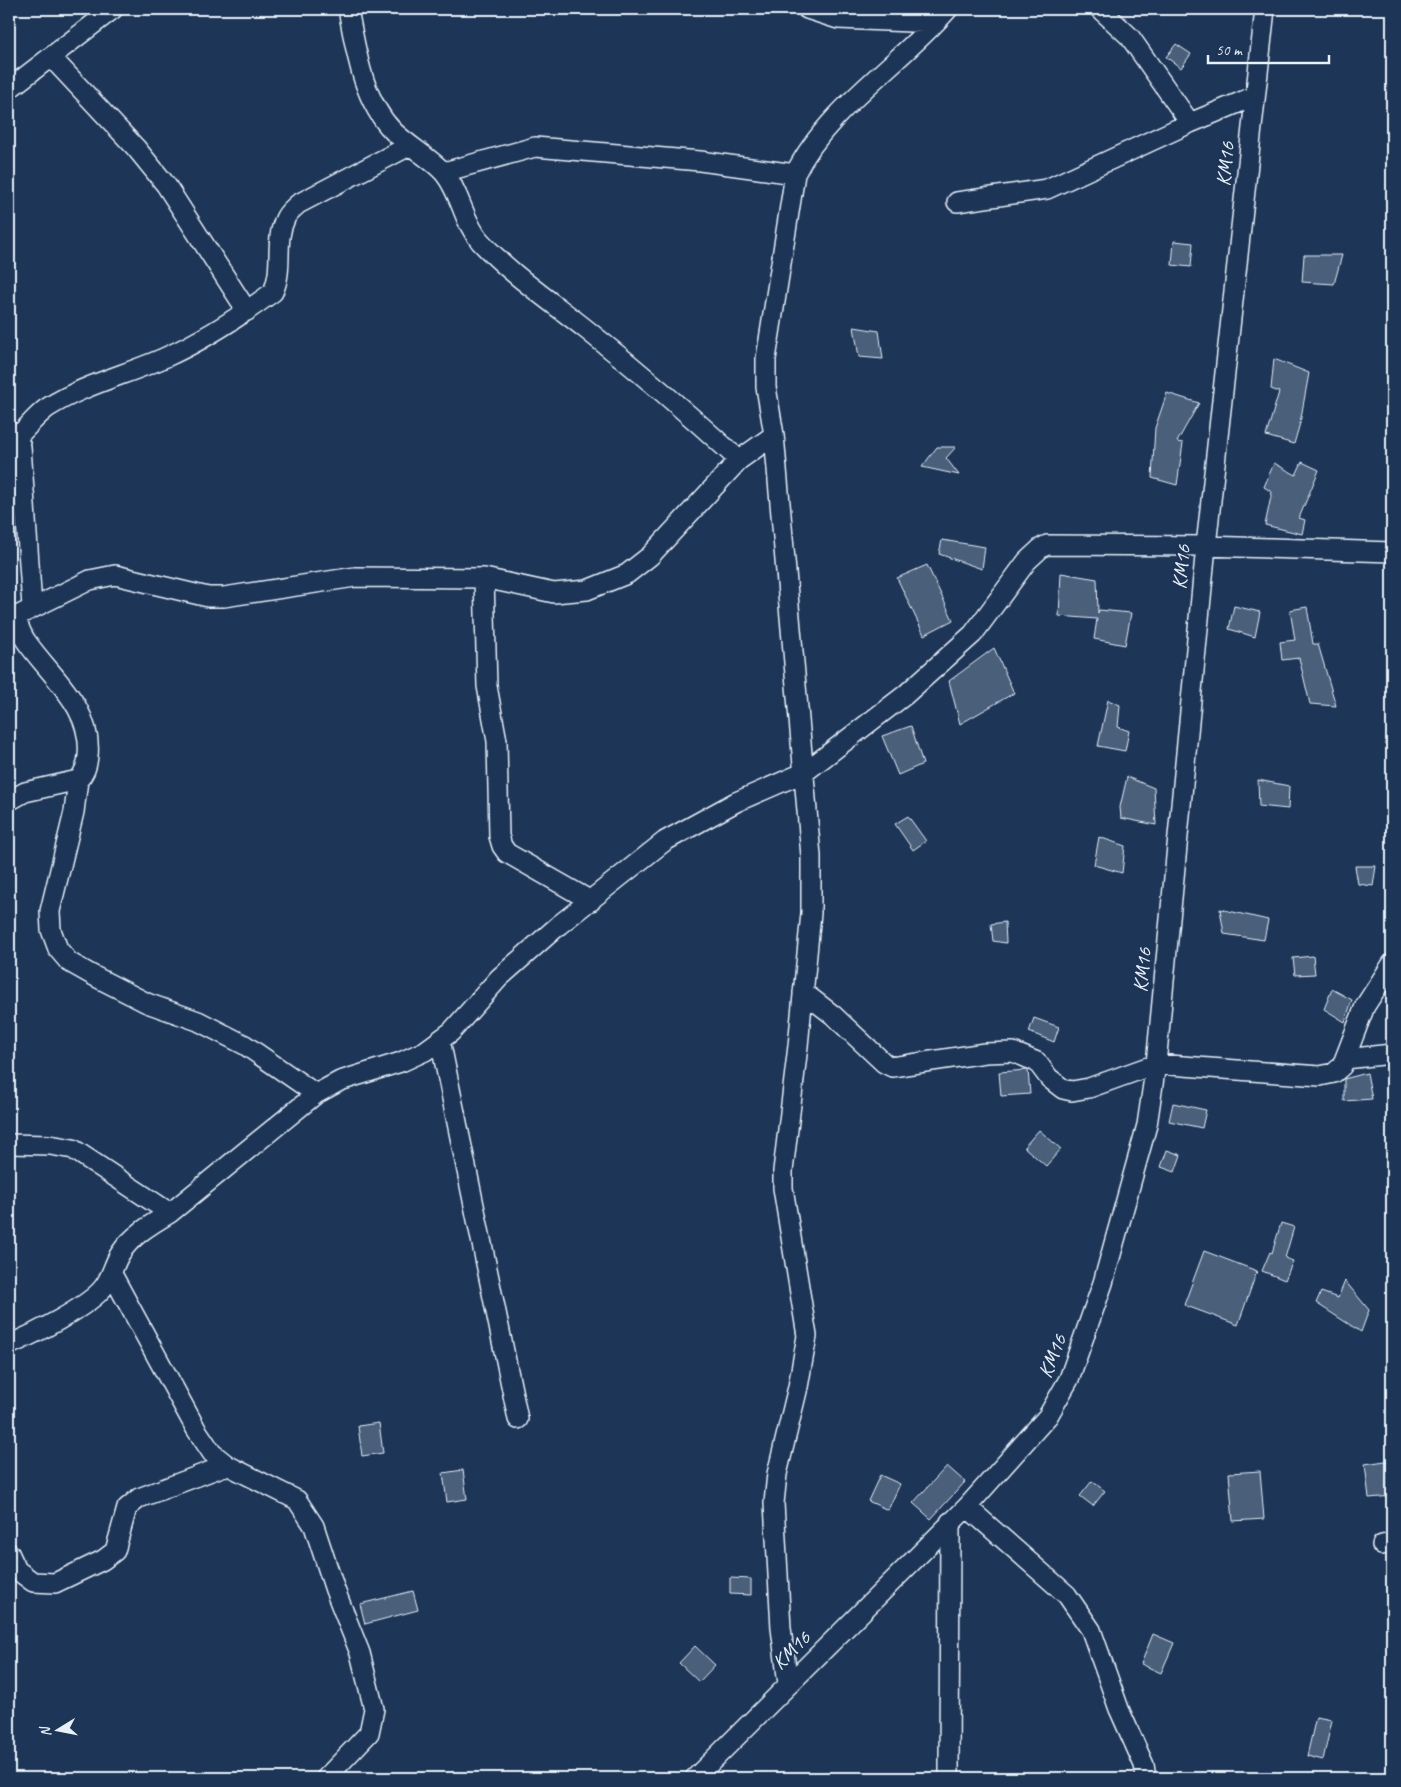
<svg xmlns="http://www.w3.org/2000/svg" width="1401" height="1787" viewBox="0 0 1401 1787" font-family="Caveat,sans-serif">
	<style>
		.building { fill: #495e7a; stroke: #e8f1f8 }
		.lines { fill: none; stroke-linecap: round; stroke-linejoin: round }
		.minor-casing { stroke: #e8f1f8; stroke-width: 22 }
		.minor { stroke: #1d3557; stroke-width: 19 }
		.labels { text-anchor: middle; stroke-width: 4; stroke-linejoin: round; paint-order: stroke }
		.street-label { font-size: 21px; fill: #e8f1f8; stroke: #1d3557 }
	</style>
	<rect width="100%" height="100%" fill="#1d3557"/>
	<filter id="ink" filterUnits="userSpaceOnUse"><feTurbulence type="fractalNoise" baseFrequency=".02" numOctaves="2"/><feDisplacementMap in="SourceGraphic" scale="10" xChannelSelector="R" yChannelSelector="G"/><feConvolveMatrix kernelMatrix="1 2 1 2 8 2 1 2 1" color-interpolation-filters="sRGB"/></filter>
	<g filter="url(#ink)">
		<path class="building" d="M1176 44 1191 54 1181 68 1166 57Z
			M1174 241 1193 243 1191 267 1172 265Z
			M1304 255H1342L1334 284 1302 282Z
			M854 327 879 331 883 359 859 357Z
			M1274 359 1309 373 1300 423 1294 444 1266 436 1279 392 1271 389Z
			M1167 393 1199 403 1177 442 1183 443 1177 485 1152 478 1155 428Z
			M937 447H956L946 458 959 475 922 467Z
			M1302 462 1319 470 1299 518 1305 520 1302 534 1265 525 1272 492 1264 487 1274 463 1296 475Z
			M942 540 985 547 982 569 939 554Z
			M927 565 953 620 924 635 897 578Z
			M1061 573 1097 579 1098 613 1099 610 1131 613 1125 645 1094 639 1097 619 1059 616Z
			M1234 606 1260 612 1255 637 1229 629Z
			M1307 607 1313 644H1318L1336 706 1310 704 1299 658 1282 660 1280 642 1295 640 1290 610Z
			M994 648 1014 693 960 724 949 681Z
			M1108 700 1120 705 1118 727 1129 731 1125 751 1098 746Z
			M911 726 923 764 898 775 882 736Z
			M1127 777 1154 788 1156 825 1121 818 1120 807Z
			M1258 780 1289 786 1288 809 1259 806Z
			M908 816 926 841 913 850 895 824Z
			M1099 837 1125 846 1122 873 1094 865Z
			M1355 866H1376L1373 886 1358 884Z
			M1220 909 1268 920 1264 940 1224 934Z
			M1005 922 1006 943 993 941 991 924Z
			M1313 956 1315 974 1295 975 1293 958Z
			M1332 989 1352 1000 1345 1022 1324 1009Z
			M1034 1018 1059 1027 1054 1042 1029 1032Z
			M1028 1070 1030 1094 1001 1096 999 1072Z
			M1367 1073 1372 1099 1344 1101V1079Z
			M1173 1103 1206 1110 1202 1128 1169 1121Z
			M1039 1130 1061 1149 1046 1166 1024 1147Z
			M1167 1150 1181 1155 1175 1172 1161 1167Z
			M1281 1223 1294 1227 1285 1258 1293 1261 1285 1280 1262 1271 1270 1252 1272 1253Z
			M1204 1251 1257 1271 1238 1325 1184 1305Z
			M1345 1281 1369 1310 1361 1332 1316 1303 1321 1292 1338 1298Z
			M379 1423 383 1453 362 1456 358 1426Z
			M1392 1460V1496L1369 1498 1365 1464Z
			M947 1466 965 1482 931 1519 913 1503Z
			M463 1470 467 1499 447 1502 443 1473Z
			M1260 1471 1264 1519 1233 1521 1229 1473Z
			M880 1475 900 1484 888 1510 868 1501Z
			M1092 1481 1105 1491 1093 1506 1080 1496Z
			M730 1578 751 1579V1595L730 1594Z
			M413 1591 418 1610 365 1624 360 1604Z
			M1153 1634 1174 1643 1161 1673 1141 1664Z
			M695 1646 715 1665 699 1682 679 1663Z
			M1316 1717 1332 1720 1323 1760 1307 1756Z"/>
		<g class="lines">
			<defs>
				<path id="minor" d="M348 9C356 50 362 99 393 131 407 145 435 161 445 174 461 194 463 221 480 241 510 274 552 302 587 330 640 372 690 415 739 460
					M807 9 838 19 935 23
					M1100 9 1130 37 1190 123 1255 96
					M51 57 136 148 166 185 247 311
					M9 89 113 9
					M444 172 535 147 700 161 795 174
					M957 202 1047 189 1190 123
					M9 431 17 437 21 447 32 607
					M17 437C27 428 36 416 47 408 85 384 126 375 166 357 204 340 239 317 273 292 284 269 274 241 285 219 287 213 293 209 298 204L409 146
					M484 578 487 686 497 741 499 836 502 846 507 853 591 901
					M9 620 90 580 115 575 208 597H224L355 577 484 578 554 593 587 590 627 574 650 556 739 460 774 435
					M78 780 74 812 50 911 51 930 58 949 69 962 92 975 147 1003 198 1021 245 1045 316 1094
					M9 801 25 792 78 780C85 773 87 766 88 756 93 708 51 677 26 641 21 634 18 624 15 616
					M803 992 833 1015 884 1063 892 1067 985 1053 1013 1052 1037 1062 1049 1078 1063 1089 1072 1091 1089 1088 1156 1064 1320 1076 1334 1073 1342 1066 1365 1006 1392 964
					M440 1040 518 1419
					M1345 1059 1392 1054
					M9 1144 50 1145 73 1149 170 1213
					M112 1274 196 1429 212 1453 227 1465 297 1500 314 1526 335 1590 360 1653 374 1709 369 1733 326 1778
					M9 1345C32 1335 88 1307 103 1288 112 1277 113 1265 120 1254 131 1236 153 1223 170 1213L316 1094 340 1081 401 1062 425 1051 451 1032 499 978 559 925 665 841 736 802 805 772 905 695 973 634 1027 561 1041 548 1047 545 1206 546 1392 552
					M967 1507 1067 1595 1091 1630 1119 1709 1144 1765 1146 1778
					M1382 1545 1392 1543
					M9 1553 17 1570 33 1582 55 1583 103 1560 115 1551 127 1508 139 1498 227 1465
					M788 1684 781 1628 774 1503 777 1474 798 1387 807 1336 783 1188V1171L798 1046 811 913V856L774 435 766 387V359L795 174C826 110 901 63 948 9
					M695 1778 967 1507 1048 1416 1069 1379 1103 1283 1147 1125 1156 1064 1206 546 1265 9
					M949 1778 950 1522"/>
			</defs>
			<use href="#minor" class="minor-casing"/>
			<use href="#minor" class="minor"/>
		</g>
	</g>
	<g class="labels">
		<g class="street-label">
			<text transform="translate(1225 164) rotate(-84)" y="7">KM16</text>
			<text transform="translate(1181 567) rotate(-84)" y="7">KM16</text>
			<text transform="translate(1142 970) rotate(-84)" y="7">KM16</text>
			<text transform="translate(1052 1356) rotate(-68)" y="7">KM16</text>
			<text transform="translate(791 1650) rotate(-45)" y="7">KM16</text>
		</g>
	</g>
	<rect width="1401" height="1787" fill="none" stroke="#1d3557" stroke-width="30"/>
	<rect x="15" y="15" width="1371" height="1757" fill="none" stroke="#e8f1f8" stroke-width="2" filter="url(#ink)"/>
	<g transform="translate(58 1730) rotate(260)" stroke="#1d3557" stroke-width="4" paint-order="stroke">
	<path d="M0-4L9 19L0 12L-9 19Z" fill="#e8f1f8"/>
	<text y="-8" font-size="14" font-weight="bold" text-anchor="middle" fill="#e8f1f8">N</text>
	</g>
	<path d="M1208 55v8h121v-8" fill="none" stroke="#e8f1f8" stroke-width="2.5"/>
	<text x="1216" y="55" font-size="15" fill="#e8f1f8" stroke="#1d3557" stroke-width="4" paint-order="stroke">50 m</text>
</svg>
